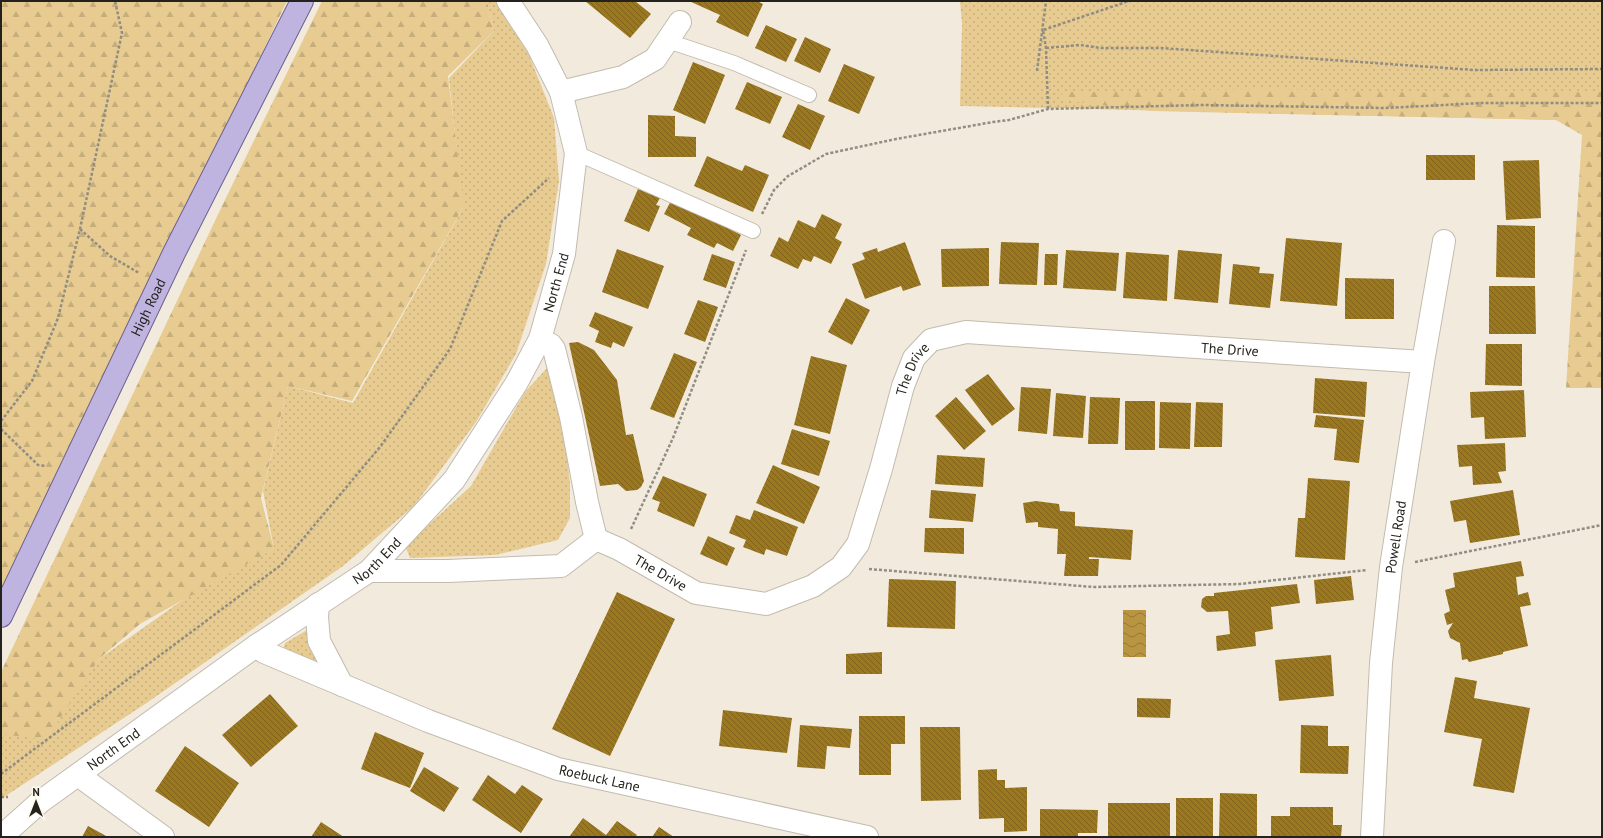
<svg xmlns="http://www.w3.org/2000/svg" width="1603" height="838" viewBox="0 0 1603 838" font-family="'PT Sans',sans-serif">
	<style>
		.grass { fill: url(#grass-dots) }
		.forest { fill: url(#forest-firs) }
		.water { fill: url(#water-waves) }
		.building { fill: url(#building-back-hatch) }
		.lines { fill: none; stroke-linecap: round; stroke-linejoin: round }
		.lane-casing { stroke: #c2bbae; stroke-width: 16 }
		.street-casing { stroke: #c2bbae; stroke-width: 24 }
		.primary-casing { stroke: #6d608f; stroke-width: 24 }
		.path { stroke: #918d83; stroke-width: 2.5; stroke-dasharray: 3 2; stroke-linecap: butt }
		.lane { stroke: #fff; stroke-width: 14 }
		.street { stroke: #fff; stroke-width: 22 }
		.primary { stroke: #bfb4e0; stroke-width: 22 }
		.labels { text-anchor: middle; stroke-width: 3; stroke-linejoin: round; paint-order: stroke }
		.street-label { font-size: 14px; fill: #24221d; stroke: #fef9ed }
	</style>
	<defs>
		<pattern id="grass-dots" width="8" height="8" patternUnits="userSpaceOnUse"><rect width="8" height="8" fill="#e7cb90"/><path d="M2 2h.1M6 6h.1" fill="none" stroke="#c6ae7c" stroke-width="1.8" stroke-linecap="round"/></pattern>
		<pattern id="forest-firs" width="22" height="20" patternUnits="userSpaceOnUse"><rect width="22" height="20" fill="#e7cb90"/><path d="M5 1l3.5 6h-7zM16 11l3.5 6h-7z" fill="#c6ae7c"/></pattern>
		<pattern id="water-waves" width="16" height="10" patternUnits="userSpaceOnUse"><rect width="16" height="10" fill="#b99542"/><path d="M0 5q4-4 8 0t8 0" fill="none" stroke="#967937"/></pattern>
		<pattern id="building-back-hatch" width="6" height="6" patternUnits="userSpaceOnUse"><rect width="6" height="6" fill="#9b781f"/><path d="M-1 5l2 2M0 0l6 6M5-1l2 2" fill="none" stroke="#7e621b"/></pattern>
	</defs>
	<rect width="100%" height="100%" fill="#f2ebdd"/>
	<path class="grass" d="M487 1H496L529 55 554 118 559 181 546 264 516 354 476 422 414 506 343 566 148 702 1 799V735L81 685 99 659 214 578 274 549 263 491 288 386 353 403 463 208 449 78 494 31Z
		M960 1H1602V121L960 106 962 24Z
		M547 368 559 385 570 484V518L558 540 495 555 410 558 406 548 423 530 471 486 525 392Z
		M307 630 321 663 283 651 285 643Z"/>
	<path class="forest" d="M1 1H287L1 596Z
		M322 1H487L494 31 448 76 464 206 352 401 288 386 261 498 274 549 140 624 99 659 46 740 3 734 1 736V672L222 206Z
		M1271 89 1453 93 1602 92V388H1566L1582 135 1556 120 1152 111 1061 100 1062 92Z"/>
	<path class="water" d="M1123 610H1146V657H1123Z"/>
	<path class="building" d="M585 1H635L651 14 630 38Z
		M689 1H757L763 4 748 37 716 22 720 15Z
		M766 25 797 39 786 62 755 48Z
		M805 37 831 49 820 73 794 61Z
		M693 62 725 75 705 124 673 110Z
		M844 64 875 77 859 114 828 101Z
		M747 82 782 97 770 124 735 109Z
		M798 104 825 116 810 150 782 137Z
		M648 115 675 116V136L696 137V157H648Z
		M1426 155H1475V180H1426Z
		M707 156 742 171 745 165 769 175 753 212 694 186Z
		M1539 160 1541 218 1506 220 1503 161Z
		M638 189 660 198 656 205 660 206 649 232 624 221Z
		M672 199 741 235 733 251 717 243 714 248 687 235 691 228 664 214Z
		M822 214 842 224 835 238 842 242 831 264 814 256 811 262 803 259 798 269 770 256 779 237 788 242 798 220 815 228Z
		M1497 225 1535 226V278L1496 277Z
		M1286 238 1342 243 1337 306 1280 301Z
		M905 242 921 285 903 291 901 286 865 299 852 264 865 259 862 253 877 248 878 252Z
		M1001 242 1039 243 1037 285 999 284Z
		M989 248V286L942 287 941 249Z
		M617 249 664 266 648 309 602 292Z
		M1066 250 1119 253 1116 291 1063 288Z
		M1178 250 1222 254 1218 303 1174 299Z
		M1126 252 1169 255 1167 301 1123 298Z
		M712 254 735 262 726 288 703 280Z
		M1045 254H1058L1057 285H1044Z
		M1233 264 1260 267 1259 273 1274 274 1270 308 1229 304Z
		M1345 278 1394 279V319H1345Z
		M1489 286H1535L1536 334H1489Z
		M846 298 870 310 852 345 828 332Z
		M698 300 718 307 705 342 684 334Z
		M595 312 633 327 624 347 613 342 611 348 595 342 599 331 589 326Z
		M578 342 594 350 617 380 626 435 633 434 644 481 641 487 637 490 626 491 618 484 600 486 569 343Z
		M1486 344H1522V386L1485 385Z
		M674 353 697 362 674 418 650 409Z
		M811 356 847 365 830 434 794 425Z
		M988 374 1015 409 992 426 965 390Z
		M1315 378 1367 382 1365 417 1313 413Z
		M1021 387 1051 389 1047 434 1018 431Z
		M1524 390 1526 437 1485 439 1484 417 1471 418 1470 392Z
		M1056 393 1086 396 1083 438 1053 436Z
		M956 397 986 431 964 450 935 416Z
		M1090 397 1120 398 1118 444H1088Z
		M1125 401H1155V450H1125Z
		M1160 402 1191 403 1190 449 1159 448Z
		M1196 402 1223 403 1222 447H1194Z
		M1316 415 1364 420 1359 463 1334 460 1337 429 1314 427Z
		M792 429 830 441 819 476 781 464Z
		M1505 443 1506 471 1498 472 1502 483 1473 485 1472 466 1459 467 1457 445Z
		M937 455 985 458 983 487 935 484Z
		M773 465 820 487 804 524 756 503Z
		M663 476 707 494 694 527 657 511 660 502 652 499Z
		M1308 478 1350 481 1345 560 1295 557 1298 518H1305Z
		M931 490 976 494 973 522 929 518Z
		M1513 490 1520 535 1470 543 1466 520 1454 522 1450 501Z
		M1036 501 1059 504 1060 511 1075 512V526L1133 530 1131 560 1089 557V559H1099L1098 576H1064L1066 554H1057L1058 529 1038 527V522L1026 523 1023 503Z
		M754 510 798 527 787 556 766 549 764 555 743 547 746 540 729 533 736 515 750 520Z
		M925 528H964V554L924 552Z
		M708 536 735 548 727 566 700 554Z
		M1521 561 1524 576 1516 577 1518 595 1528 592 1531 605 1520 607 1528 646 1503 652V654L1469 662 1467 659 1462 660 1460 643 1450 638 1448 631 1453 623 1447 625 1444 614 1450 611 1445 590 1455 587 1453 573Z
		M1351 576 1354 600 1316 604 1314 580Z
		M889 579 956 581 955 629 887 627Z
		M1297 584 1300 603 1271 607 1273 629 1255 632 1256 646 1217 651 1216 636 1230 634 1228 611 1207 612 1201 607 1202 599 1206 596H1214V593Z
		M617 592 675 619 610 756 552 729Z
		M882 652V674H846V654Z
		M1331 655 1334 696 1279 701 1275 660Z
		M1455 677 1477 681 1474 698 1530 708 1514 793 1473 786 1482 739 1444 732Z
		M270 694 298 726 251 767 222 735Z
		M1137 698 1171 699 1170 718 1137 717Z
		M723 710 792 718 787 753 719 746Z
		M859 716H905V744H891V775H859Z
		M800 725 852 729 850 748 827 746 825 769 797 767Z
		M1301 725 1328 726V746H1349L1348 774 1300 773Z
		M920 727H960L961 800 921 801Z
		M375 732 424 753 410 788 361 769Z
		M185 746 239 783 209 827 155 791Z
		M424 767 459 788 444 812 410 791Z
		M997 769V780H1005V788L1027 787V831L1004 832V818L979 819 978 770Z
		M488 775 515 794 522 785 543 799 521 833 472 800Z
		M1220 793 1257 794V837H1219Z
		M1176 798H1213V837H1176Z
		M1108 803H1170V837H1108Z
		M1290 807H1333V825H1342L1341 837H1271V816H1290Z
		M1040 809 1098 810 1097 833H1078V837H1040Z
		M583 818 606 835 617 821 637 835 635 837H569Z
		M321 822 344 837H311Z
		M88 826 108 837H82Z
		M659 827 674 837H652Z"/>
	<g class="lines">
		<defs>
			<path id="lane" d="M668 41 734 63 809 95
				M576 153 753 231"/>
			<g id="street">
				<path d="M561 92 623 77 655 59 680 22"/>
				<path d="M540 339 551 345 554 349 571 417 587 502 596 539"/>
				<path id="s1" d="M596 539 619 549 696 593 766 604 813 586 841 567 858 544 881 469 903 386 914 358 931 340 966 332 1423 362"/>
				<path d="M369 571H448L561 566 596 539"/>
				<path d="M318 604 317 617 319 641 342 685"/>
				<path id="s2" d="M256 646 264 652 428 721 558 769 867 837"/>
				<path d="M78 775 163 837"/>
				<path id="s3" d="M1 837 40 802 256 646 369 571 454 480 516 384 540 339 564 254 576 153 561 92 537 45 508 1"/>
				<path id="s4" d="M1372 837 1381 663 1391 567 1423 362 1444 241"/>
			</g>
			<g id="primary">
				<path id="s5" d="M1 616 174 253 302 1"/>
			</g>
		</defs>
		<use href="#lane" class="lane-casing"/>
		<use href="#street" class="street-casing"/>
		<use href="#primary" class="primary-casing"/>
		<path class="path" d="M1046 48 1080 45 1101 48H1161L1474 70 1602 69
			M1037 71 1046 1
			M1048 109 1046 48 1043 30 1129 1
			M762 214 774 190 788 176 826 154 896 139 993 122 1009 120 1048 109 1202 105 1385 108 1482 103H1602
			M80 229 110 256 139 273
			M1 421 32 381 58 318 80 229 122 33 115 1
			M1 429 38 465 46 466
			M631 529 673 438 746 250
			M1415 562 1602 525
			M869 569 1093 587 1240 584 1367 570
			M1 774 281 565 380 447 450 349 502 221 549 178
			M1 797H8"/>
		<use href="#lane" class="lane"/>
		<use href="#street" class="street"/>
		<use href="#primary" class="primary"/>
	</g>
	<g class="labels">
		<g class="street-label">
			<text dy="5" stroke="none"><textPath href="#s3" startOffset="803">North End</textPath></text>
			<text dy="5" stroke="none"><textPath href="#s5" startOffset="342">High Road</textPath></text>
			<text dy="5" stroke="none"><textPath href="#s1" startOffset="817">The Drive</textPath></text>
			<text dy="5" stroke="none"><textPath href="#s1" startOffset="481">The Drive</textPath></text>
			<text dy="5" stroke="none"><textPath href="#s4" startOffset="301">Powell Road</textPath></text>
			<text dy="5" stroke="none"><textPath href="#s3" startOffset="467">North End</textPath></text>
			<text dy="5" stroke="none"><textPath href="#s1" startOffset="73">The Drive</textPath></text>
			<text dy="5" stroke="none"><textPath href="#s3" startOffset="143">North End</textPath></text>
			<text dy="5" stroke="none"><textPath href="#s2" startOffset="369">Roebuck Lane</textPath></text>
		</g>
	</g>
	<rect width="1603" height="838" fill="none" stroke="#24221d" stroke-width="4"/>
	<g transform="translate(36 802)" stroke="#fef9ed" stroke-width="3" paint-order="stroke">
	<path d="M0-3L7 15L0 10L-7 15Z" fill="#24221d"/>
	<text y="-6" font-size="11" font-weight="bold" text-anchor="middle" fill="#24221d">N</text>
	</g>
</svg>
